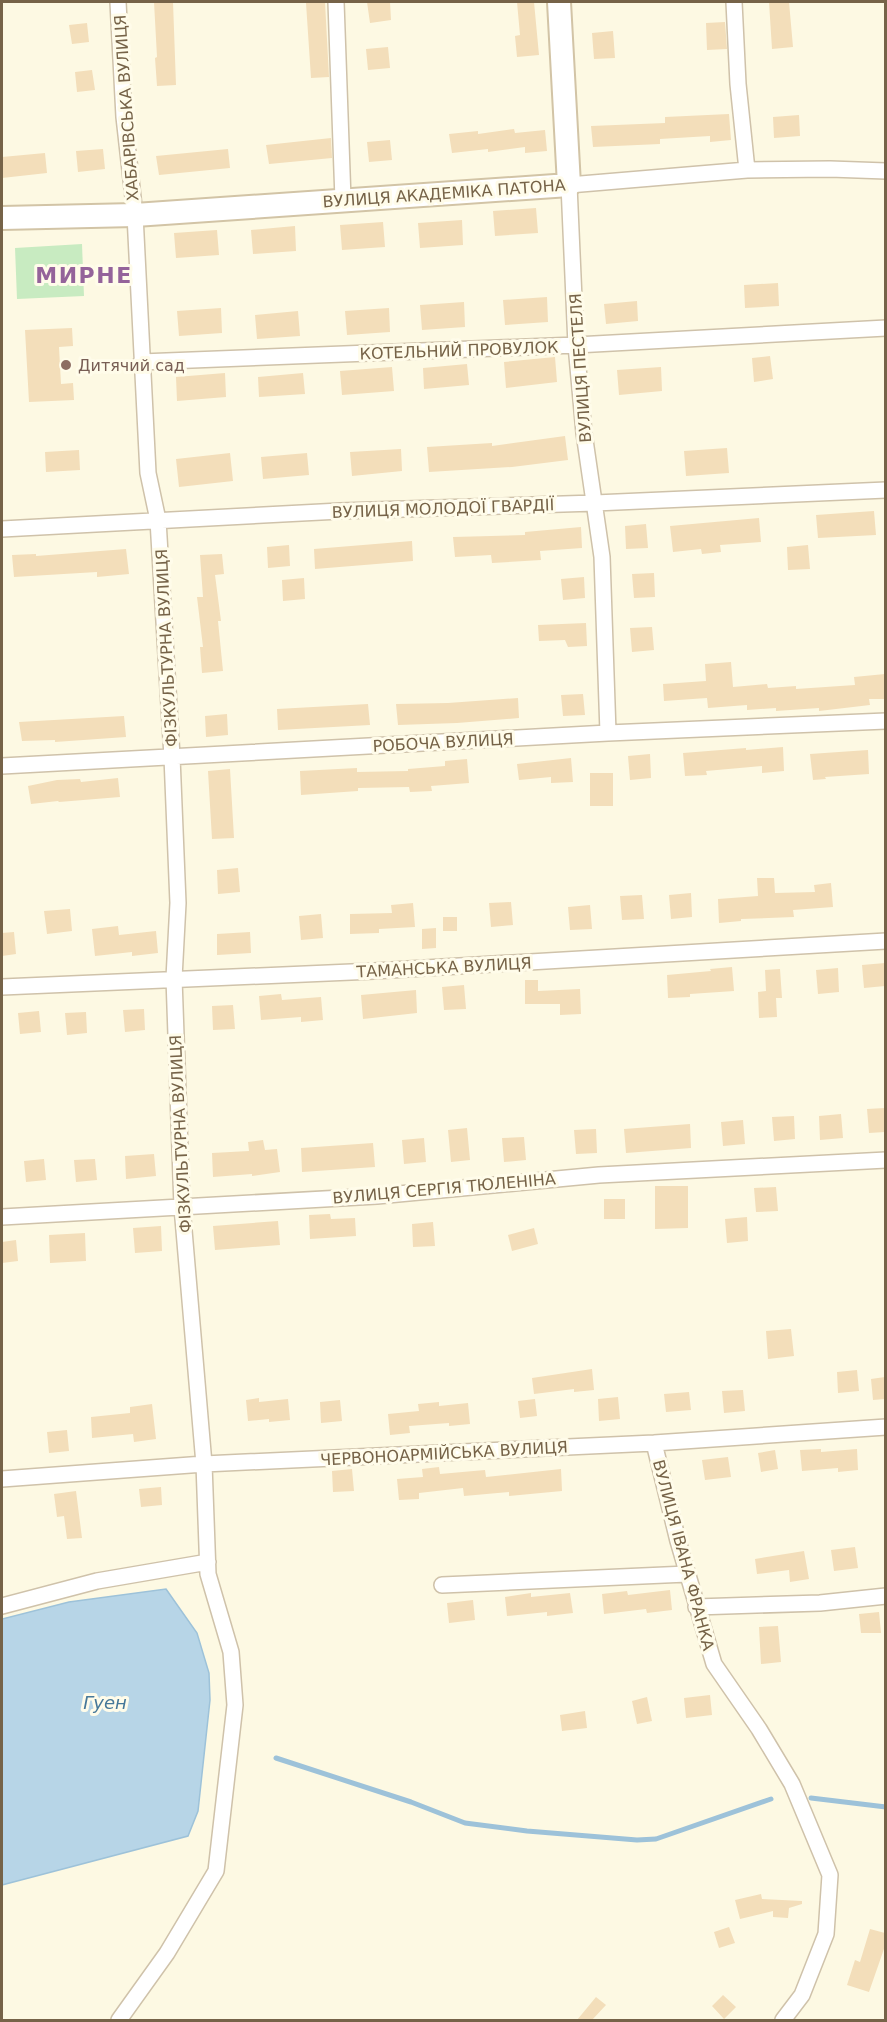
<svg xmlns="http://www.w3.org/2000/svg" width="887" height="2022" viewBox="0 0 887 2022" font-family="'DejaVu Sans',sans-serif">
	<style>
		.green { fill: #c8ebc1 }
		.water { fill: #b7d5e7; stroke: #9dc2d9; stroke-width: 1.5 }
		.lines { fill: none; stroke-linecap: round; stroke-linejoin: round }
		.stream { stroke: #9dc2d9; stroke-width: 5 }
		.building { fill: #f3deba }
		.street-casing { stroke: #cfc2aa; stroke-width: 18 }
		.secondary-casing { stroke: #d2c4a6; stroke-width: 26 }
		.street { stroke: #fff; stroke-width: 15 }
		.secondary { stroke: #fff; stroke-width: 22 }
		.education-dot { fill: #8d6e63; stroke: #fffcea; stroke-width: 2 }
		.labels { text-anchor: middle; stroke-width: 6; stroke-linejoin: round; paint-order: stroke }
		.street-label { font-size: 16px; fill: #766348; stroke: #fffcea }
		.education-label { font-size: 16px; fill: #785e54; stroke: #fffcea; text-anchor: start }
		.water-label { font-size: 18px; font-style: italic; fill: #467899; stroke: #fffcea }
		.district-label { font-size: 22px; font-weight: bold; letter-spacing: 1.5px; fill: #94639a; stroke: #fffcea }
	</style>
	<rect width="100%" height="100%" fill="#fdf9e3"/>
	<path class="green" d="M82 244 84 296 17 299 15 248Z"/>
	<path class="water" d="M166 1589 197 1633 209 1673 210 1700 198 1811 188 1836 2 1885V1619L69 1602Z"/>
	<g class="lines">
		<path class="stream" d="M276 1758 411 1802 465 1823 527 1831 637 1840 656 1839 771 1799
			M811 1798 886 1807"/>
	</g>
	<path class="building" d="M154 2H173L176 85 157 86 155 58 157 57Z
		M325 2 329 77 311 78 306 3Z
		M367 2H390L391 20 370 23Z
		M517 2H534L539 55 517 57 515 36 520 35Z
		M769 2H789L793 47 772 49Z
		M725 22 727 49 707 50 706 23Z
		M87 23 89 42 72 44 69 25Z
		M613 31 615 58 594 59 592 33Z
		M388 47 390 68 368 70 366 49Z
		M92 70 95 90 77 92 75 72Z
		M729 114 731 140 710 142V136L660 139V144L593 147 591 126 665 123V117Z
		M799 115 800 136 774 138 773 117Z
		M514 129 515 133 545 130 547 151 525 153V147L488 152V149L452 153 449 134 478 131V134Z
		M331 138 332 158 269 164 266 145Z
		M390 140 392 160 369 162 367 142Z
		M103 149 105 169 78 172 76 151Z
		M228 149 230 168 159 175 156 156Z
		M45 153 47 173 2 178V157Z
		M536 208 538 233 495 236 493 211Z
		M462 220 463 245 420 248 418 223Z
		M383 222 385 247 342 250 340 225Z
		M295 226 296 251 253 254 251 230Z
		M217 230 219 255 176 258 174 233Z
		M778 283 779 306 745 308 744 285Z
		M547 297 548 322 505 325 503 300Z
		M637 301 638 321 606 324 604 304Z
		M464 302 465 327 422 330 420 305Z
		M221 308 222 333 179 336 177 311Z
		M389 308 390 332 347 335 345 311Z
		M298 311 300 336 257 339 255 315Z
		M72 328 73 346 59 347 61 384 73 383 74 400 29 402 25 330Z
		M770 356 773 379 754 382 752 358Z
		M555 357 557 382 506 388 504 362Z
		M467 364 469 385 424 389 423 368Z
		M392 367 394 391 342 395 340 371Z
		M661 367 662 391 619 395 617 370Z
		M225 373 226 397 177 401 176 377Z
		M303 373 305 394 259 397 258 377Z
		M565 436 568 460 512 467 429 472 427 447 492 443V446Z
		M727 448 729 473 686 476 684 451Z
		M401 449 402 471 352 476 350 452Z
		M79 450 80 470 46 472 45 452Z
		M230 453 233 481 179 487 176 459Z
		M307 453 309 475 263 479 261 457Z
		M874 511 876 535 818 538 816 515Z
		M759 518 761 542 720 545 721 552 702 554 701 549 673 552 670 526Z
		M646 524 648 548 626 549 625 526Z
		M581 527 582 548 540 551 541 560 492 563 491 555 455 557 453 537 525 535V532Z
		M412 541 413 561 315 569 314 549Z
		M289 545 290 566 268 568 267 547Z
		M808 545 810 569 788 570 787 547Z
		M126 549 129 574 97 577V572L14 577 12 555 36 554V556Z
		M222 554 224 574 215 575 221 621H218L223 671 202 673 200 647H203L197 597H203L200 555Z
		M654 573 655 597 634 598 632 574Z
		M584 577 585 598 563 600 561 579Z
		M304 578 305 599 283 601 282 580Z
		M586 623 587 646 568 647 565 640 539 641 538 625Z
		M652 627 654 650 632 652 630 628Z
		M731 662 733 687 767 684 768 688 796 686V689L855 685 854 677 885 674V699H869L870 705 819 711V708L776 711V708L747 710V705L708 708 707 698 664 701 663 684 706 681 705 664Z
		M583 694 585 715 563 716 561 695Z
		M518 698 519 718 457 723 398 725 396 704 448 703Z
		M368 704 370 725 278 730 277 709Z
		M227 714 228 735 206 737 205 716Z
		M124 716 126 737 55 742V740L22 741 19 722Z
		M783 747 784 771 762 773V766L706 771 707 775 685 776 683 753 746 748V750Z
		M868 750 869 774 825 777 826 779 813 780 810 754Z
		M650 754 651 778 630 780 628 756Z
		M571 758 573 782 551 783V777L519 780 517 764Z
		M467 759 469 783 431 786 432 791 410 792 409 787 358 788V791L301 795 300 771 357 768V772L408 771V769L445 766V761Z
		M230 769 234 838 212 839 208 771Z
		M590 773H613V806H590Z
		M118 778 120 797 59 802 58 801 31 804 28 786 57 780 80 779 81 782Z
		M238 868 240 892 218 894 217 870Z
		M757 878H774L775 893 815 892 814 885 831 883 833 907 793 910 794 917 741 919V921L719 923 718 899 758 896Z
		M691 893 692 917 671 919 669 895Z
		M642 895 644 919 622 920 620 896Z
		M511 902 513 925 491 927 489 903Z
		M413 903 415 927 379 929V933L350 934V914L392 913 391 905Z
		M590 905 592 929 570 930 568 907Z
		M70 909 72 931 47 934 44 911Z
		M321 914 323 938 301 940 299 916Z
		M443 917H457V931H443Z
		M118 926 119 935 156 931 158 953 132 956V952L95 956 92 929Z
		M436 928V948L422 949V929Z
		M14 932 16 954 2 956V933Z
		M250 932 251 953 217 955V934Z
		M885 963V986L864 988 862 965Z
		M732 967 734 991 690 994V997L668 998 667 975 711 971 710 969Z
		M838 968 839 992 818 994 816 970Z
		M780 969 782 998H776L777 1017 759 1018 758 992 766 991 765 970Z
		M525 980H538V991L580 989 581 1014 560 1015V1004H525Z
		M464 985 466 1009 444 1010 442 987Z
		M416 990 417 1013 363 1019 361 995Z
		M281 994 282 1000 321 997 323 1020 301 1022V1017L261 1020 259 996Z
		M233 1005 235 1029 213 1030 212 1006Z
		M144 1009 145 1030 125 1032 123 1010Z
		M39 1011 41 1032 20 1034 18 1013Z
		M86 1012 87 1033 67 1035 65 1013Z
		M885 1108V1132L869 1133 867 1109Z
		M841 1114 843 1138 820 1140 819 1116Z
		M794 1116 795 1139 774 1141 772 1117Z
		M743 1120 745 1144 723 1146 721 1122Z
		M690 1124 691 1148 626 1153 624 1129Z
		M467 1128 470 1160 451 1162 448 1130Z
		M596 1129 597 1153 576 1154 574 1130Z
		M524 1137 526 1160 504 1162 502 1138Z
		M424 1138 426 1162 404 1164 402 1140Z
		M263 1140 265 1150 277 1149 280 1172 252 1176V1174L213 1177 212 1153 249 1151 248 1142Z
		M373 1143 375 1167 302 1172 301 1148Z
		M154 1154 156 1176 126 1179 125 1156Z
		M44 1159 46 1180 26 1182 24 1161Z
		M95 1159 97 1180 76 1182 74 1160Z
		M655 1186H688V1228L655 1229Z
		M776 1187 778 1211 756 1212 754 1188Z
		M604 1199H625V1219H604Z
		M330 1214 331 1219 355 1218 356 1236 310 1239 309 1215Z
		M747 1217 748 1241 727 1243 725 1219Z
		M278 1221 280 1245 215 1250 213 1226Z
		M433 1222 435 1246 413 1247 412 1224Z
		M161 1226 162 1251 135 1253 133 1228Z
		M534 1228 538 1244 512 1251 508 1235Z
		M85 1233 86 1261 50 1263 49 1235Z
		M16 1240 18 1261 2 1263V1242Z
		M791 1329 794 1356 768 1359 766 1331Z
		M592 1369 594 1390 574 1392V1389L534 1394 532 1378Z
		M857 1370 859 1391 838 1393 837 1372Z
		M885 1377V1399L873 1400 871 1379Z
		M743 1390 745 1411 724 1413 722 1391Z
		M689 1392 691 1410 666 1412 664 1394Z
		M618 1397 620 1419 599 1421 598 1399Z
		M259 1398V1402L288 1399 290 1420 269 1422V1419L248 1421 246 1400Z
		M535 1399 537 1416 520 1418 518 1401Z
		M340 1400 342 1421 321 1423 320 1402Z
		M439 1402V1406L468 1403 470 1424 449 1426V1423L409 1426 410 1433 390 1435 388 1414 419 1411 418 1404Z
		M152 1404 156 1439 134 1442 133 1434 92 1438 91 1417 130 1413V1407Z
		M67 1430 69 1451 49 1453 47 1432Z
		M821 1449V1452L857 1449 858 1470 838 1472V1468L802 1471 800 1450Z
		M775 1450 778 1469 761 1472 758 1453Z
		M728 1457 731 1477 705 1480 702 1460Z
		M439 1467 440 1474 485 1470 486 1477 561 1469 562 1491 509 1496V1492L464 1496 463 1488 419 1493V1499L399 1500 397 1479 423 1477 422 1469Z
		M352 1469 354 1491 333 1492 332 1471Z
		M161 1487 162 1505 141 1507 139 1489Z
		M76 1491 82 1538 67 1539 64 1516 57 1517 54 1494Z
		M855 1547 858 1568 834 1571 831 1550Z
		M804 1551 809 1579 790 1582 789 1570 757 1574 755 1559Z
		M670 1590 672 1610 647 1613 646 1609 604 1614 602 1594 627 1591 628 1595Z
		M531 1593V1597L570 1593 573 1613 547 1616V1612L507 1616 505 1597Z
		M473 1600 475 1620 449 1623 447 1603Z
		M879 1612 881 1633H861L859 1614Z
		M778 1626 781 1662 761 1664 759 1627Z
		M710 1695 712 1715 686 1718 684 1698Z
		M647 1697 652 1721 637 1724 632 1701Z
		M585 1711 587 1728 562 1731 560 1715Z
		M761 1894 762 1899 802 1901V1904L789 1908 788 1918 773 1917V1911L740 1919 735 1900Z
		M729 1927 735 1943 719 1948 714 1932Z
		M870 1929 885 1933V1946L869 1992 847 1985 855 1960 860 1962Z
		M723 1995 736 2007 724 2019 712 2006Z
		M596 1997 606 2005 592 2020H577Z"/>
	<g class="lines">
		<defs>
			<path id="street" d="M118 2 124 117 135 215 148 473 158 520 172 757 178 903 174 978 182 1207 204 1464 208 1574 231 1652 235 1705 216 1871 167 1953 119 2020
				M336 2 343 200
				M734 2 738 84 747 170
				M141 362 576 345 886 328
				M2 529 340 511 595 503 886 490
				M608 733 602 557 584 433 576 345 569 185 747 170 830 169 886 171
				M2 766 608 733 886 721
				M2 987 374 971 886 941
				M2 1217 377 1196 599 1175 886 1160
				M654 1443 678 1541 714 1664 759 1729 792 1784 830 1875 826 1934 802 1995 783 2020
				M2 1479 204 1464 654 1443 886 1427
				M442 1585 687 1574
				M2 1606 97 1581 208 1562
				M696 1607 820 1603 886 1596"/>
			<path id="secondary" d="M2 218 135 215 569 185 559 2"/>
		</defs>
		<use href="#street" class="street-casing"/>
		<use href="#secondary" class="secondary-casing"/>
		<use href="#street" class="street"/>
		<use href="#secondary" class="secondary"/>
	</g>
	<circle class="education-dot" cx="66" cy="365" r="6"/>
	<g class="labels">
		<g class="street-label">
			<text transform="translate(126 108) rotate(-94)" y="6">ХАБАРІВСЬКА ВУЛИЦЯ</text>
			<text transform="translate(444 193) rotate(-4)" y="6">ВУЛИЦЯ АКАДЕМІКА ПАТОНА</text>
			<text transform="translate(459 350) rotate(-2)" y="6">КОТЕЛЬНИЙ ПРОВУЛОК</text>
			<text transform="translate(580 368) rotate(-94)" y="6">ВУЛИЦЯ ПЕСТЕЛЯ</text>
			<text transform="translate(443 508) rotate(-2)" y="6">ВУЛИЦЯ МОЛОДОЇ ГВАРДІЇ</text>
			<text transform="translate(166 648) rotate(-93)" y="6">ФІЗКУЛЬТУРНА ВУЛИЦЯ</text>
			<text transform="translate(443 742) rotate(-3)" y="6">РОБОЧА ВУЛИЦЯ</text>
			<text transform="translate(444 967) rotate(-3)" y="6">ТАМАНСЬКА ВУЛИЦЯ</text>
			<text transform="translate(180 1134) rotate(-93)" y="6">ФІЗКУЛЬТУРНА ВУЛИЦЯ</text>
			<text transform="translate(444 1188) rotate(-5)" y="6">ВУЛИЦЯ СЕРГІЯ ТЮЛЕНІНА</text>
			<text transform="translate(444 1453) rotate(-3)" y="6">ЧЕРВОНОАРМІЙСЬКА ВУЛИЦЯ</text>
			<text transform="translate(684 1555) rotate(75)" y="6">ВУЛИЦЯ ІВАНА ФРАНКА</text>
		</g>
		<g class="education-label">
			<text x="78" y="371">Дитячий сад</text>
		</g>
		<g class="water-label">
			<text x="105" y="1709">Гуен</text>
		</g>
		<g class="district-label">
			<text x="84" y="283">МИРНЕ</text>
		</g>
	</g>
	<rect width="887" height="2022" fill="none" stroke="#766348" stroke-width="6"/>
</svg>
